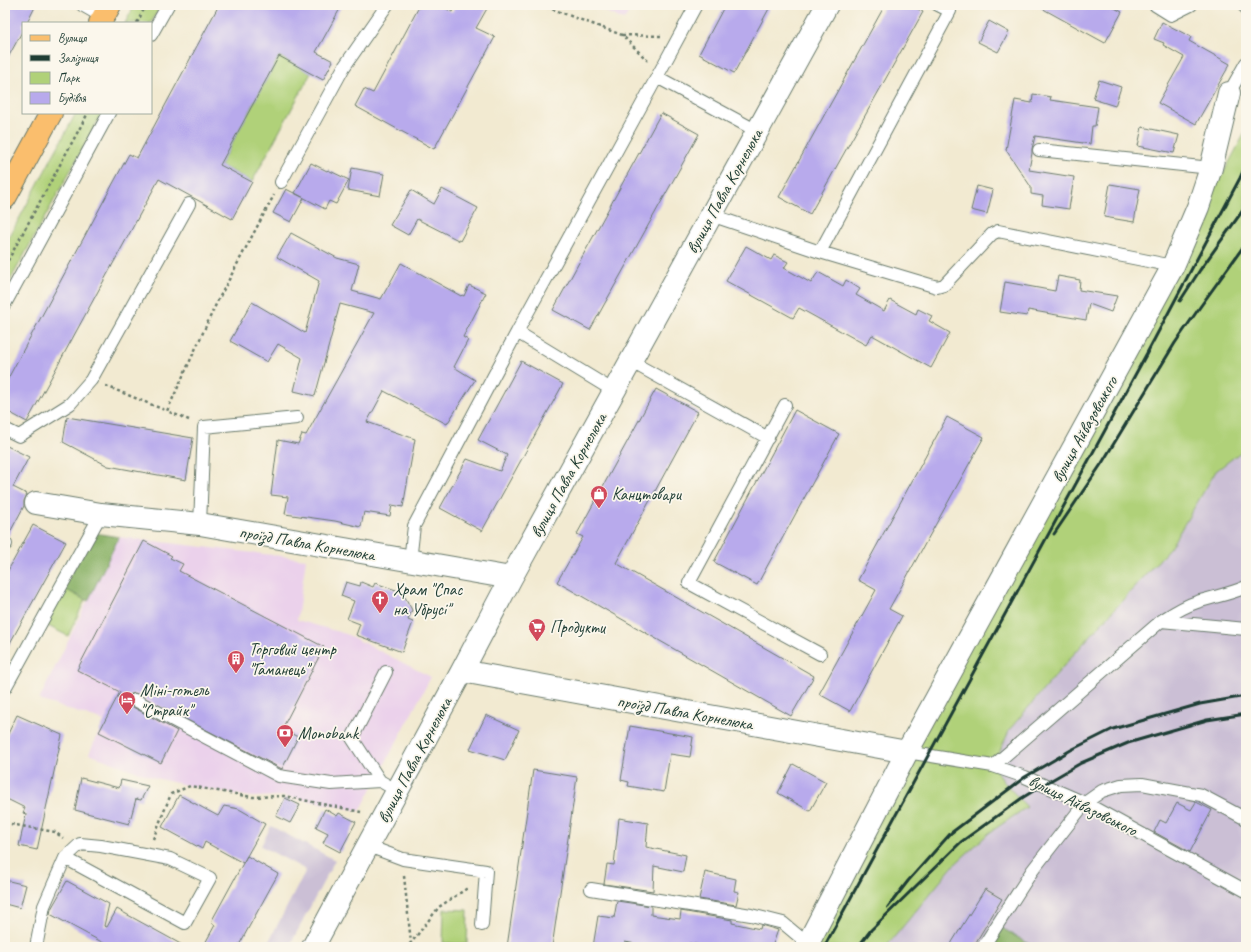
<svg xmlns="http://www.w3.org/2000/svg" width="1251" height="952" viewBox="0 0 1251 952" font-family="Caveat,sans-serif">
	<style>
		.built { fill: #ebd1eb }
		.industrial { fill: #cbbfd5 }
		.green { fill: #b0d179; stroke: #688756 }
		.forest { fill: #8cb369; stroke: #56784e }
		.building { fill: #b8aaec }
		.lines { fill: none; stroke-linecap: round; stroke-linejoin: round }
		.lane-casing { stroke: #697a6b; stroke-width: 14 }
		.street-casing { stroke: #697a6b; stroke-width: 24 }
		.primary-casing { stroke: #697a6b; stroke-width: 24 }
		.path { stroke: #697a6b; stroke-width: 2.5; stroke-dasharray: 3 3; stroke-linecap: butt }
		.lane { stroke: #fff; stroke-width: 12 }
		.street { stroke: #fff; stroke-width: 22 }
		.primary { stroke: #fabe6d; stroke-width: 22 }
		.rail { stroke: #1f3d34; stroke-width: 3 }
		.labels { text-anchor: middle; stroke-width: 3.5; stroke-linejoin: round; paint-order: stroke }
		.street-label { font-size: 17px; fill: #1f3d34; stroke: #fbf7ec }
		.poi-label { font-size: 17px; fill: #1f3d34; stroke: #fbf7ec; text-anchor: start }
	</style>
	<rect width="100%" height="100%" fill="#fbf7ec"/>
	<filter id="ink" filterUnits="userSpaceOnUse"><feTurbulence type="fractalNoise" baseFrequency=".025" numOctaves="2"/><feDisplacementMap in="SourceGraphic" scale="8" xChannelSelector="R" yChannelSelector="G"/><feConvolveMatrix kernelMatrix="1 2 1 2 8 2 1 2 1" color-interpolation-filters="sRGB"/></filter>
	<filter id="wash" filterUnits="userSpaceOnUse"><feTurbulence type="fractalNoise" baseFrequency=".012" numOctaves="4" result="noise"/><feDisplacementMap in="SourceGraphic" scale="16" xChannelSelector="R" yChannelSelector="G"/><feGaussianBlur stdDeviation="0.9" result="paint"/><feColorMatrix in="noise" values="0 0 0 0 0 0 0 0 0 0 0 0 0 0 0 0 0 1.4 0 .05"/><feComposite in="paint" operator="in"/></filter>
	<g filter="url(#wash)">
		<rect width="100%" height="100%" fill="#f2ead1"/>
		<path class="built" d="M591 5H633L624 20Z
			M119 537 306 559 297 620 346 634 431 677 360 811 284 796 252 797 190 786 155 778 89 754 104 721 39 700Z"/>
		<path class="industrial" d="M1246 448V947H886L953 866 989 833 1026 807 1004 782 993 766 1010 729 1073 655 1170 548 1216 471Z
			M271 826 335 860 289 947H266L306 870 261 846Z"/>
		<path class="green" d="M135 5H161L151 23H125Z
			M279 56 311 73 252 182 220 165Z
			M76 113H102L5 290V245Z
			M1246 131V448L1216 471 1170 548 1073 655 1010 729 993 766 1004 782 1027 807 989 833 953 866 886 947H803Z
			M63 588 85 600 68 636 44 624Z
			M444 909 468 910 467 944 443 943Z"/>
		<path class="forest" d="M94 533 119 537 88 601 63 588Z
			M997 925 1034 947H983Z"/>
		<g id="blocks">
			<path class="building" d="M5 5H36L27 23H23V30L5 63Z
				M219 5H342L316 52 333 61 323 80 279 56 220 165 252 182 232 219 159 179 27 422 5 410V384L129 154 137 158Z
				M420 5H440L452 12 456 5H489L476 28 495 37 434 149 355 106 364 89 373 93Z
				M725 5H771L734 73 699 54Z
				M885 5H911L923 12 810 214 779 197Z
				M1036 5H1109L1122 12 1105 43Z
				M989 21 1009 32 998 52 978 42Z
				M1162 22 1191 37 1189 41 1230 64 1196 124 1158 103 1184 57 1163 45 1164 43 1154 39Z
				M1099 80 1121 87 1115 106 1093 99Z
				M1033 94 1051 97 1050 100 1098 107 1095 126H1092L1090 144 1035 136 1032 149V153L1029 170 1074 177 1069 209 1042 205 1043 196 1031 194V187L1006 150 1015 100 1032 103Z
				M661 113 699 134 590 330 553 310Z
				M1142 127 1179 135 1174 153 1138 146Z
				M311 163 327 171 328 170 349 180 336 204 329 201 325 209 295 193Z
				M352 168 384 174 380 196 348 190Z
				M1110 184 1140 189 1134 222 1104 217Z
				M977 186 993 190 987 214 971 210Z
				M286 189 304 198 291 222 273 213Z
				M442 189 478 208 460 241 417 219 408 235 390 225 411 190 434 204Z
				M291 233 337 258 359 264 352 291 381 299 401 263 461 296 462 295 464 296 469 285 486 293 463 337 468 340 454 367 475 380 447 424 384 391 367 422 415 439 403 507 392 505 390 516 364 512 361 527 335 521 285 514 288 497 271 495 278 440 298 444 302 434 306 435 374 313 340 304 315 396 294 391 302 358 278 344 267 362 230 341 252 302 305 333 319 281 277 257Z
				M746 246 771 260 774 255 788 262 784 268 811 283 818 272 843 286 846 280 860 289 856 295 884 311 890 300 916 314 918 309 932 316 929 321 950 333 931 368 872 335 866 345 799 308 793 318 726 281Z
				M1058 276 1080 280 1079 290 1117 296 1111 312 1089 304 1086 320 1028 310 1027 316 1000 312 1005 282 1055 291Z
				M521 361 563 384 482 531 440 508 467 459 500 471 507 455 478 440Z
				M656 389 698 412 616 563 814 676 791 716 557 582 583 537 577 534Z
				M795 410 839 434 757 585 714 562Z
				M67 417 193 438 186 480 108 466 63 442Z
				M947 417 984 437 889 609 902 616 850 711 819 694 876 590 858 580Z
				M5 445 29 457 13 487 27 494 24 501V506L8 536H5Z
				M33 525 66 542 5 652V576Z
				M144 541 172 556 170 558 183 564 179 571 324 647 282 729 298 737 282 769 135 693 131 694 128 697V701L131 706 177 731 161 763 99 732 120 692 77 670Z
				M346 582 360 586 361 582 373 587 375 583 405 593 404 596 405 597 412 610 408 620 413 622 402 652 356 635 360 624 347 619 354 601 341 596Z
				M17 715 62 735 37 850 19 846 26 814 23 813 25 808 5 798V740Z
				M486 715 519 730 505 760 470 749Z
				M630 726 693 737 690 757 670 754 664 792 628 786 629 782 621 780Z
				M793 764 826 782 810 811 778 793Z
				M533 770 577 777 552 947H507Z
				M81 778 119 788 121 780 148 786 141 800 136 799 129 824 75 810Z
				M179 795 218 816 224 806 239 809 265 824 243 863 205 842 202 849 162 827Z
				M285 798 300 805 290 823 276 816Z
				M1196 802 1212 810 1190 852 1154 832 1160 820 1166 823 1177 803 1191 810Z
				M325 809 337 816 339 813 356 822 340 852 323 843 328 833 316 827Z
				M619 818 648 823 646 847 686 855 683 872 654 866 653 891 604 884 607 864 614 865Z
				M247 856 278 874 238 947H203L215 925 211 922Z
				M705 872 736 879 734 891 739 892 736 905 699 899Z
				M5 880 26 885 20 908 5 904Z
				M67 881 109 904 104 926 107 927 117 909 186 947H111L50 914 51 909Z
				M985 889 1002 899 973 947H949Z
				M617 901 651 906V915L680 919 681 911 732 920V923L760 929 761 925 778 930 772 947H712L689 943 688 947H654L625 942 624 947H593L598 916 614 918Z"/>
		</g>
	</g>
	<g filter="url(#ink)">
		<use href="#blocks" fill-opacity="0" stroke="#697a6b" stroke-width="1"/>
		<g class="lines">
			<defs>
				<path id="lane" d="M82 5 103 17
					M1155 5 1171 15 1191 5
					M1243 5 1246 8
					M151 35 168 5
					M657 77 757 131
					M1229 93 1246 63
					M1039 150 1211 168
					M281 182 344 67 387 5
					M711 215 820 252 937 287 944 285 992 234 998 231 1173 266
					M820 252 950 11 938 5
					M5 304 109 113
					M630 361 768 438
					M614 391 517 332 657 77 696 5
					M785 405 689 583 820 654
					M5 429 19 436 70 404 91 380 189 204
					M200 524 204 427 297 418
					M5 543 6 544
					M410 561 414 526 517 332
					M1161 621 1246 629
					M386 672 352 738 380 781 398 791
					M5 688 101 514
					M135 700 279 776 331 784 380 781
					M907 752 993 766 1025 777 1085 803 1246 891
					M993 766 1161 621C1172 614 1184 606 1197 602 1213 597 1230 594 1246 587
					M368 846 403 859 486 871 482 925
					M591 889 751 915 783 923 808 944
					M36 947 44 906 65 858 80 844 101 846 170 859 210 878 185 923 65 858
					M983 947 1032 871 1085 803 1102 791 1121 785 1142 784 1201 795 1246 819"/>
				<path id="street" d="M36 503 101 514 200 524 511 578
					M462 671 907 752
					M313 947 462 671 511 578 827 5
					M806 947 907 752 1173 266 1198 207 1211 168 1229 93"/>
				<path id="primary" d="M100 23 110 5
					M5 198 51 113"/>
			</defs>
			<use href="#lane" class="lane-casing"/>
			<use href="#street" class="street-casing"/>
			<use href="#primary" class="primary-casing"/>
			<path class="path" d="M541 5 622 35 648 61
				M137 23 146 5
				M622 35 661 36
				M5 266 88 113
				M106 386 167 411
				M189 420 167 411 217 302 274 195
				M5 823 55 832 63 838
				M153 839 171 794 190 786 252 797 284 796 361 812
				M404 876 411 943 412 947
				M404 947 411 943 439 907 469 887"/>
			<use href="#lane" class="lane"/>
			<use href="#street" class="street"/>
			<use href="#primary" class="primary"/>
			<path class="rail" d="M1180 301 1200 270 1246 206
				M1054 534 1102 463 1175 343 1200 307 1246 243
				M888 907 908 881 951 833 1025 777 1071 750 1113 729 1200 704 1246 696
				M824 947 1147 353 1240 178 1246 165
				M858 947 871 930 961 842 1022 798 1043 785 1081 763 1128 743 1207 720 1246 714"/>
		</g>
	</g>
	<defs>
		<symbol id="shop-pin" viewBox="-11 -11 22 30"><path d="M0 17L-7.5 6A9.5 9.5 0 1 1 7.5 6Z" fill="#d1495b" stroke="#fbf7ec"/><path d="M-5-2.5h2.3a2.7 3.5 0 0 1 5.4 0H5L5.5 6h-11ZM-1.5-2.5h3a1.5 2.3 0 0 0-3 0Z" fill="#fff"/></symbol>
		<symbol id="church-pin" viewBox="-11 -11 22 30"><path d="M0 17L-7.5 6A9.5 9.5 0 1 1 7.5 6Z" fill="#d1495b" stroke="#fbf7ec"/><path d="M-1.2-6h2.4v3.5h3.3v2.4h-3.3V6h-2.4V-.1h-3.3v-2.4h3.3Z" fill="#fff"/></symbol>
		<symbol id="supermarket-pin" viewBox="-11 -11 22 30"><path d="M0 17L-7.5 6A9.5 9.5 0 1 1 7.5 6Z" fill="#d1495b" stroke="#fbf7ec"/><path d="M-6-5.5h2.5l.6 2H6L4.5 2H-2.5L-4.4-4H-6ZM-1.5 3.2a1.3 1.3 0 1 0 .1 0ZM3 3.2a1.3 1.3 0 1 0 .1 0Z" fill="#fff"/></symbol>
		<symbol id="building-pin" viewBox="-11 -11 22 30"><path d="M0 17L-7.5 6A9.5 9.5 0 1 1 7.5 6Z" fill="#d1495b" stroke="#fbf7ec"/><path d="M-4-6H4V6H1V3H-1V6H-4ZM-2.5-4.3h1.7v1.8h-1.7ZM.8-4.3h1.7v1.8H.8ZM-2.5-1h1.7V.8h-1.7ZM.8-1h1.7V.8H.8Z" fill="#fff"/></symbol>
		<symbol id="hotel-pin" viewBox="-11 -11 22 30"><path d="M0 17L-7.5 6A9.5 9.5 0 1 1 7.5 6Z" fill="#d1495b" stroke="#fbf7ec"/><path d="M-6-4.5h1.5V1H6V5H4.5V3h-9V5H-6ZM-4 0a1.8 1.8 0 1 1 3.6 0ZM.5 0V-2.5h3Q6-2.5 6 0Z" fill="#fff"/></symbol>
		<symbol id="bank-pin" viewBox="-11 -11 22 30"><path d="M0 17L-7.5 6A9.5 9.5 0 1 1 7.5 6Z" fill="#d1495b" stroke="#fbf7ec"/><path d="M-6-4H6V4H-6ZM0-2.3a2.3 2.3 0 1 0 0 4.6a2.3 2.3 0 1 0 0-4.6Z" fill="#fff"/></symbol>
	</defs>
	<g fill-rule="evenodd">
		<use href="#shop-pin" x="589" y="484" width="20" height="27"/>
		<use href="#church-pin" x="370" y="589" width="20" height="27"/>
		<use href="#supermarket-pin" x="527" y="617" width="20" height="27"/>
		<use href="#building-pin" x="226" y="649" width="20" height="27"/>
		<use href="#hotel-pin" x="117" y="690" width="20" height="27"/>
		<use href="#bank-pin" x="275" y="723" width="20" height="27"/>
	</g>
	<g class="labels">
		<g class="street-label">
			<text transform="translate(724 191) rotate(-61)" y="6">вулиця Павла Корнелюка</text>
			<text transform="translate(1084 429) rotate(-61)" y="6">вулиця Айвазовського</text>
			<text transform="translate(568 475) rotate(-61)" y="6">вулиця Павла Корнелюка</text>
			<text transform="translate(307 543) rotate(10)" y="6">проїзд Павла Корнелюка</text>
			<text transform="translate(685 712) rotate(10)" y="6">проїзд Павла Корнелюка</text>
			<text transform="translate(414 760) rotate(-62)" y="6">вулиця Павла Корнелюка</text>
			<text transform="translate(1083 805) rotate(26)" y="6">вулиця Айвазовського</text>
		</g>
		<g class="poi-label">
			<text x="612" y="500">Канцтовари</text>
			<text x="393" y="595">Храм "Спас<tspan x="393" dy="20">на Убрусі"</tspan></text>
			<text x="550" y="633">Продукти</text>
			<text x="249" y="655">Торговий центр<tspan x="249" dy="20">"Гаманець"</tspan></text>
			<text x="140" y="696">Міні-готель<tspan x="140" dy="20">"Страйк"</tspan></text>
			<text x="298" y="739">Monobank</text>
		</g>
	</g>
	<rect width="1251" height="952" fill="none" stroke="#fbf7ec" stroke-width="20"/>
	<rect x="22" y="22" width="130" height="92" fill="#fbf7ec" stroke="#a3ada2"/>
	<rect x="30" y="35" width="20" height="6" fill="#fabe6d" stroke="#a3ada2"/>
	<text x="58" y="42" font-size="12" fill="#1f3d34">Вулиця</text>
	<rect x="30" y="55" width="20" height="6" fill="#1f3d34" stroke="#a3ada2"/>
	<text x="58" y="62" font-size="12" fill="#1f3d34">Залізниця</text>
	<rect x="30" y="72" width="20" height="12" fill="#b0d179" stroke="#a3ada2"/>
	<text x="58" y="82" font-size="12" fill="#1f3d34">Парк</text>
	<rect x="30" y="92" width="20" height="12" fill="#b8aaec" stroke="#a3ada2"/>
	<text x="58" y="102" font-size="12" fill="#1f3d34">Будівля</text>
</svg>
